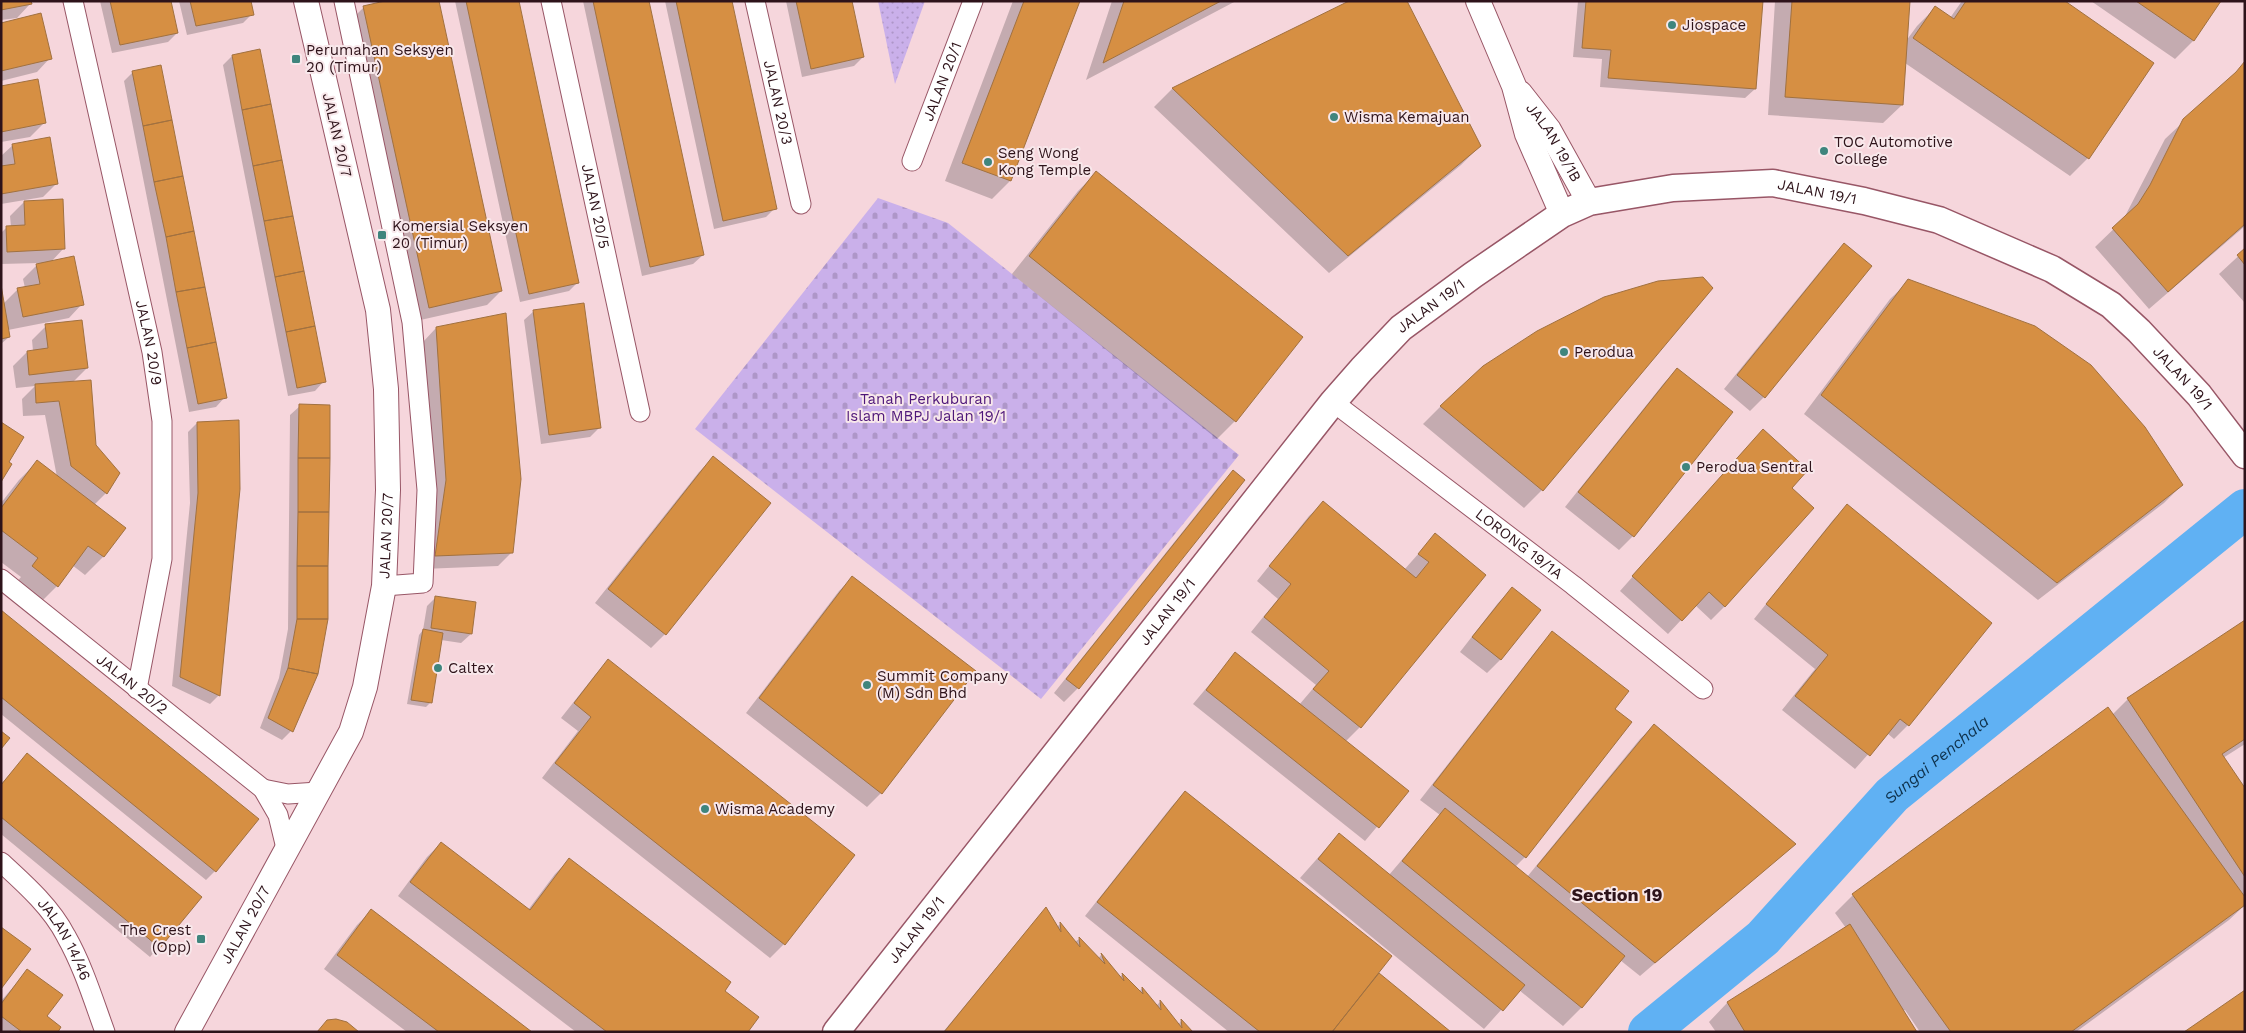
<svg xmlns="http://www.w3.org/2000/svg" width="2246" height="1033" viewBox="0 0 2246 1033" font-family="'Work Sans',sans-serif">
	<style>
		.green { fill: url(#green-dots) }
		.cemetery { fill: url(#cemetery-stones) }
		.shadow { fill: #0003 }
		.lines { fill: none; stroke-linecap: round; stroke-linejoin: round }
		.river { stroke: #60b1f3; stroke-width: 40 }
		.building { fill: #d68f43; stroke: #a17140 }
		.minor-casing { stroke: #985666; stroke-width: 21 }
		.tertiary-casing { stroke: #985666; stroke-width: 26 }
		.secondary-casing { stroke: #985666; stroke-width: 29 }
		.minor { stroke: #fff; stroke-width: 19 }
		.tertiary { stroke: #fff; stroke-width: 24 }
		.secondary { stroke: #fff; stroke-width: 26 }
		.poi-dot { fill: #3f857d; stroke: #f8e8eb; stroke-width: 2 }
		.labels { text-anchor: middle; stroke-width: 4; stroke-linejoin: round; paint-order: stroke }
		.poi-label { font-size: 15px; fill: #2e131a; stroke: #f8e8eb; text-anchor: start }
		.street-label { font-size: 15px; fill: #2e131a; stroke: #f8e8eb }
		.park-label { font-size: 15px; fill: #4e1679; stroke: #f8e8eb }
		.water-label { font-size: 16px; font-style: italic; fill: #0e314b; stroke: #f8e8eb }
		.quarter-label { font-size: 18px; font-weight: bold; fill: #2e131a; stroke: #f8e8eb }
	</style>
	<defs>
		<pattern id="green-dots" width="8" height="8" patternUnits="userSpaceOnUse" patternTransform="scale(1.25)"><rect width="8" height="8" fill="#cab0ea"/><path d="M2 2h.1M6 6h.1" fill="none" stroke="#ae96c8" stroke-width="1.8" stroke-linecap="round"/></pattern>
		<pattern id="cemetery-stones" width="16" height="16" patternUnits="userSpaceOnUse" patternTransform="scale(1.25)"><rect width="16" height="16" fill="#cab0ea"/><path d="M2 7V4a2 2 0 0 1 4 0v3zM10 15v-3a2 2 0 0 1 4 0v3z" fill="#ae96c8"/></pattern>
	</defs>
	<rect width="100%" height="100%" fill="#f6d6dc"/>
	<path class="green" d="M878 1H925L895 84Z"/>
	<path class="cemetery" d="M878 198 948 223 1239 455 1041 699 695 429Z"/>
	<path class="shadow" d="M1 1 30 4 17 18 1 20Z
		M100 1H170L177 33 168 42 112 53Z
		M179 1H249L252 14 243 23 187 35Z
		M455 1H518L578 282 569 291 520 302Z
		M583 1H648L703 255 693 264 642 276Z
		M665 1H731L775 208 766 217 714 229Z
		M786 1H851L863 57 854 66 802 77Z
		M1013 1H1079L1010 181 992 199 945 181Z
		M1112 1H1236L1086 80Z
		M1352 1 1480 146 1461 165 1329 273 1154 107 1172 89Z
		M1578 1H1762L1755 89 1745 98 1600 87 1602 59 1573 57Z
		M1775 1H1909L1906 41 1917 26 1935 8 1950 18 1962 1H2063L2088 158 2070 176 1905 63 1902 105 1883 123 1768 115Z
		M2091 1H2220L2193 41 2175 59Z
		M364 7 501 291 487 305 416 321 350 21Z
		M1 24 50 58 37 72 1 81Z
		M232 56 324 381 315 391 288 396 223 65Z
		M2245 64V226L2149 309 2095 247 2123 220 2165 139Z
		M133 72 225 397 216 407 189 412 124 81Z
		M1 87 44 123 30 137 1 142Z
		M13 145 57 183 43 197 1 204V156Z
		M1096 173 1235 421 1217 439 1012 274 1078 191Z
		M24 202 64 248 50 263 82 304 69 318 8 330 9 337 1 344V292L3 304 18 289 25 288 23 279 39 263 1 264V233L7 227H11L10 216Z
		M1844 245 1764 397 1750 411 1724 389 1830 259Z
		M2245 250V303L2219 274Z
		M1909 281 2182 485 2164 503 2038 600 1804 414 1890 299Z
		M534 311 599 428 590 437 541 444 524 320Z
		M46 326 87 368 72 383 95 446 119 473 106 493 94 505 124 528 103 557 85 575 72 565 57 586 39 604 14 585 21 577 1 562V503L19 480 37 462 57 477 45 415 23 416 22 399 35 386 16 388 13 366 27 352 33 351 32 340Z
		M436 328 512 552 498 566 422 569 423 342Z
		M1677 369 1633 536 1619 550 1565 507 1664 383Z
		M300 406 316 674 291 731 282 740 260 728 279 678 288 629 290 415Z
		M1441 406 1542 490 1524 508 1423 424Z
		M197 423 219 695 210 704 172 686 190 503 188 432Z
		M1749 445 1790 488 1725 606 1711 620 1695 605 1668 634 1620 591Z
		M713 458 769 503 665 634 651 648 595 603 699 472Z
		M1233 472 1243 480 1078 688 1064 702 1054 693 1219 486Z
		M1323 503 1404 570 1435 535 1484 575 1360 727 1345 742 1407 791 1365 841 1193 704 1235 654 1299 705 1316 685 1251 632 1278 599 1257 581 1309 516Z
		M1847 506 1990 623 1908 725 1894 739 1887 733 1855 769 1782 710 1815 669 1754 619 1833 520Z
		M853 577 881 793 867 807 746 713 839 591Z
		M1512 589 1500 660 1487 673 1460 652 1498 603Z
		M436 597 475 603 471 634 461 643 441 640 430 703 426 707 407 704 419 635 423 630 427 606Z
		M1 612 215 871 206 880 1 714Z
		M2245 621V744L2223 758 2245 791V905L2229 920 2076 1032H1920L1905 1010 1903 1011 1916 1032H1716L1709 1022 1727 1003 1846 928 1835 913 1853 895 2112 715 2128 699Z
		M1553 633 1613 709 1525 857 1515 867 1527 877 1640 739 1654 726 1794 844 1640 976 1620 960 1581 1008 1563 1026 1519 990 1484 1029 1300 878 1339 834 1389 875 1440 815 1420 800 1539 647Z
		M608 661 784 944 770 958 542 778 578 731 561 718 595 675Z
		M27 755 200 897 150 957 1 834V784Z
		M1185 792 1377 974 1449 1032H1229L1085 916 1172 806Z
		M441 843 528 910 555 874 569 860 747 1032H576L398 896 427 857Z
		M1046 909 1057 927 1060 924 1075 942 1079 939 1098 959 1101 955 1119 977 1122 975 1139 992 1142 988 1156 1006 1160 1002 1178 1025 1181 1021 1191 1032H943L1033 923Z
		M371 911 530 1032H407L324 969 357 925Z
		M28 970 46 1017 56 1032H1V1001Z"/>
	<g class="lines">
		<path class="river" id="s1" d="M1648 1032 1763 938 1892 795 2245 509"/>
	</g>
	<path class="building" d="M1 1H31L32 4 1 10Z
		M110 1H171L178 33 120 45Z
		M190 1H251L254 15 196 26Z
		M385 1H439L502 291 429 308 363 6Z
		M466 1H519L579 283 529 294Z
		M593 1H649L704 255 650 267Z
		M676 1H732L777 209 723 221Z
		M796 1H852L864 57 811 69Z
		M1024 1H1080L1011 181 962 163Z
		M1124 1H1221L1103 63Z
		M1349 1H1407L1481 146 1348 256 1172 88Z
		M1586 1H1763L1756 89 1608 78 1611 50 1582 48Z
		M1792 1H1910L1903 105 1785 97Z
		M1966 1H2065L2154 63 2089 159 1913 38 1935 6 1954 19Z
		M2136 1H2221L2194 41Z
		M41 13 52 59 1 71V23Z
		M260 49 271 104 242 110 232 55Z
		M2245 61V224L2168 292 2112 228 2138 204 2150 185 2183 119 2236 72Z
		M161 65 172 120 143 126 132 71Z
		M38 79 46 123 1 132V86Z
		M271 104 282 160 253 166 242 110Z
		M172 120 183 176 154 182 143 126Z
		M50 137 58 184 1 194V166L15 164 12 144Z
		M282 160 293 216 264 221 253 166Z
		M1096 171 1303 337 1236 422 1029 256Z
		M183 176 194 231 166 237 154 182Z
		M63 199 65 249 7 252 6 226 25 225 24 201Z
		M293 216 304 271 275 277 264 221Z
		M194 231 205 287 176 292 166 237Z
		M1844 243 1872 266 1765 398 1737 375Z
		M2245 248V265L2237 255Z
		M74 256 84 305 23 317 17 288 40 284 36 264Z
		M304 271 315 326 286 332 275 277Z
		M1703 277 1713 288 1543 491 1440 406 1483 366 1537 331 1604 297 1658 281Z
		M1908 279 2035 326 2091 365 2145 427 2183 485 2057 583 1821 395Z
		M1 285 10 337 1 339Z
		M205 287 216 342 187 348 176 292Z
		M584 303 601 428 549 435 533 310Z
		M506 313 521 479 513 553 435 556 446 480 436 327Z
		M82 320 88 368 29 375 27 351 48 348 45 324Z
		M315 326 326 382 297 388 286 332Z
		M216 342 227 398 198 404 187 348Z
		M1677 368 1733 412 1634 537 1578 492Z
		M91 380 96 445 120 473 107 494 71 466 59 401 36 403 35 384Z
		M299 404 330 405V458H298Z
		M239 420 240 489 220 696 180 677 198 493 197 422Z
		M1 422 24 437 9 462 12 464 1 482Z
		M1763 429 1808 470 1792 488 1814 508 1725 607 1709 592 1682 621 1632 576Z
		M713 456 771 503 666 635 608 589Z
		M298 458H330L329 512H298Z
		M37 460 126 528 104 557 88 546 58 587 32 566 38 558 1 530V508Z
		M1233 470 1245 480 1079 689 1066 679Z
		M1323 501 1416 578 1429 562 1418 554 1435 533 1486 575 1361 728 1313 689 1329 671 1264 617 1291 584 1269 566Z
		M1847 504 1992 623 1909 726 1900 719 1870 756 1795 696 1828 655 1766 604Z
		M298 512H329L328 566H297Z
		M297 566H328V619H297Z
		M852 576 976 671 882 794 759 698Z
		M1512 587 1541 610 1501 660 1472 637Z
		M435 596 476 602 472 634 431 628Z
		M1 610 259 819 216 872 1 697Z
		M297 619H328L318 674 288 668Z
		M2245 620V739L2222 754 2245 788V877L2127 698Z
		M423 629 443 633 432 703 411 700Z
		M1552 631 1629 691 1615 709 1632 722 1526 858 1433 785Z
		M1235 652 1409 791 1379 828 1206 690Z
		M608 659 855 855 785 945 555 763 591 717 574 703Z
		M288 668 318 674 293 732 268 718Z
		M2108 707 2245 897V905L2071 1032H1951L1852 894Z
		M1654 724 1796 844 1655 963 1537 866Z
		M1 731 10 738 1 749Z
		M27 753 202 897 160 948 1 817V785Z
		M1185 791 1392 956 1332 1032H1260L1097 902Z
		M1445 808 1625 956 1582 1008 1402 861Z
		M1339 833 1525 985 1503 1011 1318 859Z
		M441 842 530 910 569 858 731 982 725 991 759 1017 748 1032H607L410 882Z
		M1046 907 1061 932 1060 922 1080 947 1079 937 1105 964 1101 953 1124 981 1122 973 1143 994 1142 987 1161 1010 1160 1000 1182 1028 1181 1019 1193 1032H944Z
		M371 909 532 1032H439L337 955Z
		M1850 924 1917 1032H1745L1727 1002Z
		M1 927 31 949 1 989Z
		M27 969 63 995 47 1016 61 1027 58 1032H22L1 1016V1004Z
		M1379 973 1451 1032H1332Z
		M2245 990V1032H2184Z
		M336 1019 347 1022 359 1032H317L327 1020Z"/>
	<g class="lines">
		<defs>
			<g id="minor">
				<path id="s2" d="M73 1 152 352 162 421V559L137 689"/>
				<path d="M344 1 412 322 427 490 423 583 384 586"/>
				<path id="s3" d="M551 1 640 412"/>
				<path id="s4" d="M755 1 801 204"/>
				<path id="s5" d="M912 161 973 1"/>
				<path id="s6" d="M1333 402 1573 585 1703 689"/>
				<path id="s7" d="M1 579 263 789 278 815 286 848"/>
				<path d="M263 789 288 794 318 792"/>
				<path id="s8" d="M1 862C25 884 51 907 66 936 83 966 93 999 105 1032"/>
			</g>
			<g id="tertiary">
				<path d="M1478 1 1514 86 1527 134 1562 214"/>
				<path id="s9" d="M1520 93 1549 130 1589 202"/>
				<path id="s10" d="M187 1032 351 732 365 687 384 586 388 490 386 389 378 310 306 1"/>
			</g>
			<g id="secondary">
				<path id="s11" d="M836 1032 1333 402 1362 369 1401 328 1473 275 1562 214 1589 202 1673 188 1773 183 1864 201 1939 220 2052 269 2111 305 2139 331 2199 395 2245 455"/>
			</g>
		</defs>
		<use href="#minor" class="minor-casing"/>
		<use href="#tertiary" class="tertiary-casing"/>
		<use href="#secondary" class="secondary-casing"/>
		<use href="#minor" class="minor"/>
		<use href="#tertiary" class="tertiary"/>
		<use href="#secondary" class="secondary"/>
	</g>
	<g class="poi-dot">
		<circle cx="1672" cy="25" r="5"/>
		<rect x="291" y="54" width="10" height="10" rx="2.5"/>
		<circle cx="1334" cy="117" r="5"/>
		<circle cx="1824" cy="151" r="5"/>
		<circle cx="988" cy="162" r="5"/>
		<rect x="377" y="230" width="10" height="10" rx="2.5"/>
		<circle cx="1564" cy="352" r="5"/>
		<circle cx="1686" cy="467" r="5"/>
		<circle cx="438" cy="668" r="5"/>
		<circle cx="867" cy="685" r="5"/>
		<circle cx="705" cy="809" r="5"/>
		<rect x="196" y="934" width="10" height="10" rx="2.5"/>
	</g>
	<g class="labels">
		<g class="poi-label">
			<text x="1682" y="30">Jiospace</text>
			<text x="306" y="55">Perumahan Seksyen<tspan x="306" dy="17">20 (Timur)</tspan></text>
			<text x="1344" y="122">Wisma Kemajuan</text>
			<text x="1834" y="147">TOC Automotive<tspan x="1834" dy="17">College</tspan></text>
			<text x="998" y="158">Seng Wong<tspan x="998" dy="17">Kong Temple</tspan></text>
			<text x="392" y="231">Komersial Seksyen<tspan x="392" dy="17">20 (Timur)</tspan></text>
			<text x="1574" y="357">Perodua</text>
			<text x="1696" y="472">Perodua Sentral</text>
			<text x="448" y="673">Caltex</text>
			<text x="877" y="681">Summit Company<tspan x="877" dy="17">(M) Sdn Bhd</tspan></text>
			<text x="715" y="814">Wisma Academy</text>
			<text x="191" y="935" text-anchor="end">The Crest<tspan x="191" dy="17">(Opp)</tspan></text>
		</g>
		<g class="street-label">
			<text dy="5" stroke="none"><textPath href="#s5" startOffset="85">JALAN 20/1</textPath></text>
			<text dy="5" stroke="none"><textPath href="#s4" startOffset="104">JALAN 20/3</textPath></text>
			<text transform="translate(337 135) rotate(77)" y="5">JALAN 20/7</text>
			<text dy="5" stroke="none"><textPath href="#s9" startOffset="60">JALAN 19/1B</textPath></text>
			<text dy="5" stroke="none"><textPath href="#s11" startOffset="1360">JALAN 19/1</textPath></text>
			<text dy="5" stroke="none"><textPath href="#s3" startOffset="210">JALAN 20/5</textPath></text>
			<text dy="5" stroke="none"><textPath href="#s11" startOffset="940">JALAN 19/1</textPath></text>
			<text dy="5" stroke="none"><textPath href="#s2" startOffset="350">JALAN 20/9</textPath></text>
			<text dy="5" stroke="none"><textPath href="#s11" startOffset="1780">JALAN 19/1</textPath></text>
			<text dy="5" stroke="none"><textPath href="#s10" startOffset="542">JALAN 20/7</textPath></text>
			<text dy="5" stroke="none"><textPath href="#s6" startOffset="234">LORONG 19/1A</textPath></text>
			<text dy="5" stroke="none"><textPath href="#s11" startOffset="535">JALAN 19/1</textPath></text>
			<text dy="5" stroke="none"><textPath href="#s7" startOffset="168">JALAN 20/2</textPath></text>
			<text dy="5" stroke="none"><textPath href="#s10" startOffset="122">JALAN 20/7</textPath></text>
			<text dy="5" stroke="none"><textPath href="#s11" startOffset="130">JALAN 19/1</textPath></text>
			<text dy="5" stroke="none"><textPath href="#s8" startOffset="101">JALAN 14/46</textPath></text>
		</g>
		<g class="park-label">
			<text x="926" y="404">Tanah Perkuburan<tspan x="926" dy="17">Islam MBPJ Jalan 19/1</tspan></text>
		</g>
		<g class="water-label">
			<text dy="6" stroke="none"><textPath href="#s1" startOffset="398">Sungai Penchala</textPath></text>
		</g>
		<g class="quarter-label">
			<text x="1617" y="901">Section 19</text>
		</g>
	</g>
	<rect width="2246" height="1033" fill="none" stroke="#2e131a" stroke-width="5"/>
</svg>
